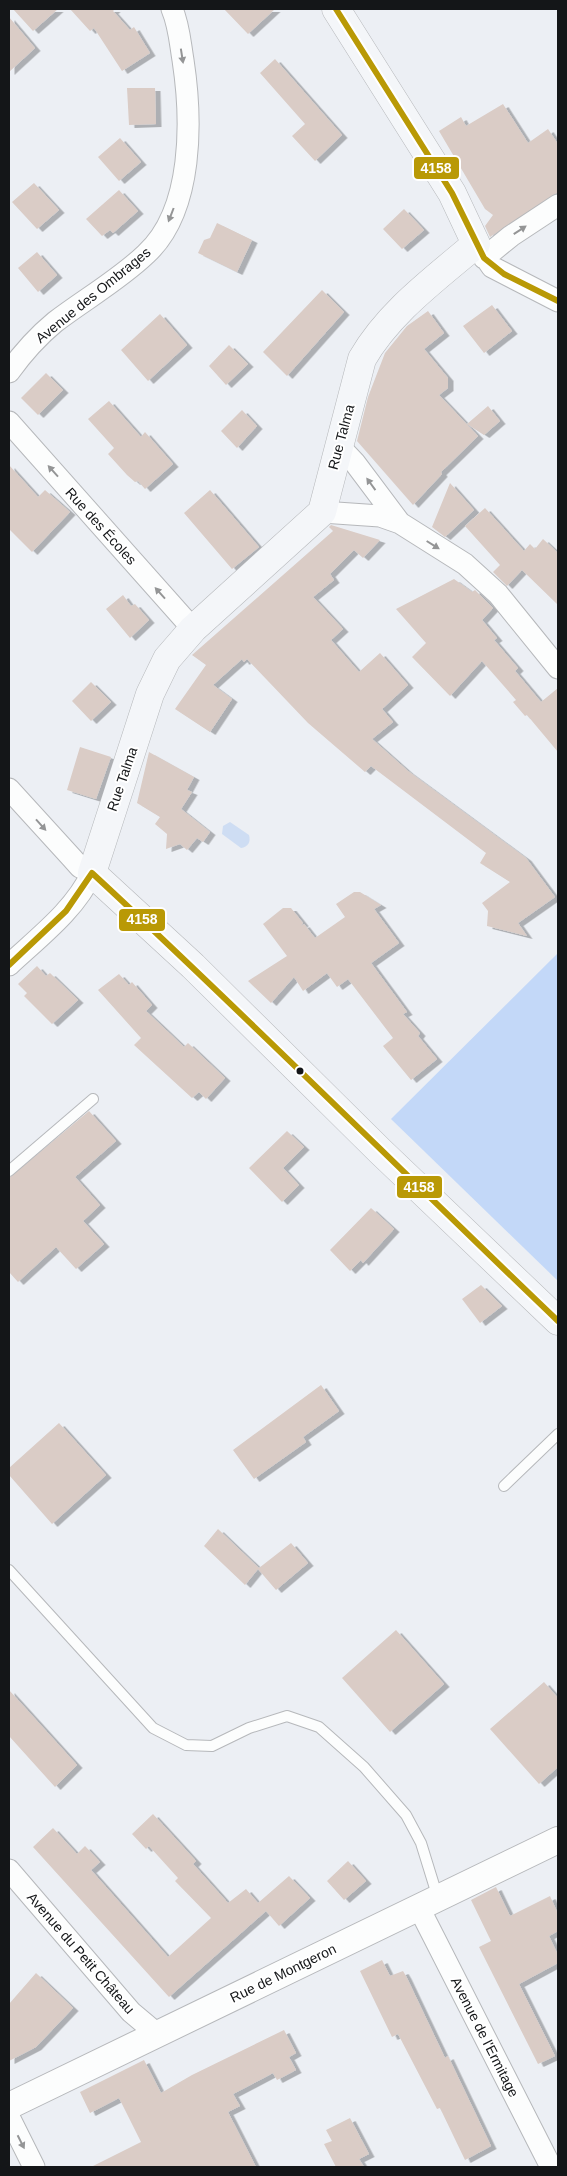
<svg xmlns="http://www.w3.org/2000/svg" width="567" height="2176" viewBox="0 0 567 2176" font-family="Arial,sans-serif">
	<style>
		.green { fill: #c3d8f8 }
		.water { fill: #ceddf3 }
		.building { fill: #daccc6; filter: url(#shadow) }
		.lines { fill: none; stroke-linecap: round; stroke-linejoin: round }
		.service-casing { stroke: #b6b8bb; stroke-width: 12 }
		.minor-casing { stroke: #b6b8bb; stroke-width: 23 }
		.tertiary-casing { stroke: #b6b8bb; stroke-width: 28 }
		.secondary-casing { stroke: #b6b8bb; stroke-width: 29 }
		.service { stroke: #fcfdfd; stroke-width: 10 }
		.minor { stroke: #fcfdfd; stroke-width: 21 }
		.tertiary { stroke: #fcfdfd; stroke-width: 26 }
		.secondary { stroke: #f4f6f9; stroke-width: 28 }
		.bus-1-casing { stroke: #fff; stroke-width: 10 }
		.bus-1 { stroke: #b99905; stroke-width: 6 }
		.oneway { fill: #949596 }
		.bus-dot { fill: #141618; stroke: #fff; stroke-width: 2 }
		.labels { text-anchor: middle; stroke-width: 4; stroke-linejoin: round; paint-order: stroke }
		.street-label { font-size: 14px; fill: #141618; stroke: #fff }
		.line-badge { stroke: #fff; stroke-width: 2 }
		.badge-label { font-size: 14px; text-anchor: middle; font-weight: bold; fill: #fff }
	</style>
	<defs>
		<filter id="shadow"><feDropShadow dx="5.5" dy="3" stdDeviation="0" flood-color="#0004"/></filter>
	</defs>
	<rect width="100%" height="100%" fill="#eceff4"/>
	<path class="green" d="M558 953V1281L391 1119Z"/>
	<path class="water" d="M230 822 249 835C251 842 248 847 241 848L222 834 223 826Z"/>
	<path class="building" d="M13 9H58L33 31Z
		M70 9H115L113 11 130 30 134 27 150 53 122 71 94 28 90 31Z
		M224 9H275L248 34Z
		M9 17 35 48 9 72Z
		M275 59 342 135 315 161 292 136 305 124 260 73Z
		M127 88H155L156 124 129 125Z
		M503 104 528 143 548 129 558 144V192L490 237 485 226 493 215 485 209 439 131 461 117 466 126Z
		M120 138 141 162 119 181 98 157Z
		M34 183 59 210 37 229 12 202Z
		M119 190 138 211 113 233 110 230 102 236 86 219Z
		M404 209 424 230 402 249 383 229Z
		M217 223 252 240 237 272 198 253 204 240 210 238Z
		M37 252 57 275 38 292 18 268Z
		M322 290 344 312 287 376 263 352Z
		M492 305 512 331 484 353 463 326Z
		M428 311 444 333 424 349 448 378V388L439 395 478 436 441 472 442 474 413 505 357 441 368 397 385 353 407 326Z
		M160 314 187 345 148 381 121 350Z
		M229 345 248 364 226 385 209 366Z
		M46 373 63 390 38 415 21 398Z
		M109 401 141 437 145 432 173 464 145 489 138 481 135 482 127 475 108 454 114 448 88 419Z
		M488 406 500 421 484 435 467 424Z
		M242 410 257 426 237 448 221 431Z
		M9 465 38 497 45 490 70 512 32 552 9 529Z
		M450 483 474 510 445 537 432 527Z
		M210 490 259 547 232 569 184 513Z
		M485 508 524 551 530 544 535 549 543 539 558 553V605L522 570 507 586 493 572 500 565 465 526Z
		M331 525 380 540 363 558 354 550 330 574 334 580 313 597 343 629 331 640 359 672 380 653 408 685 382 709 393 722 372 739 408 771 526 858 555 897 518 923 527 936 487 926 488 911 482 903 510 882 480 863 486 853 371 766 365 772 308 723 247 659 244 662 242 659 213 685 232 699 210 732 175 709 206 665 192 655 333 531 329 527Z
		M454 579 472 592 475 590 493 608 482 620 497 638 494 640 518 668 515 671 541 702 558 688V752L527 715 525 716 513 702 516 700 482 661 450 696 412 657 426 643 396 609Z
		M123 595 131 606 135 604 149 620 130 638 106 609Z
		M91 682 111 702 91 721 72 701Z
		M80 747 111 757 96 799 67 790Z
		M149 752 194 777 187 790 192 792 181 809 210 832 203 842 197 838 187 850 180 844 166 849 167 834 155 824 160 817 137 803Z
		M354 892H360L381 905 374 909 399 943 371 963 407 1012 403 1014 420 1033 418 1036 437 1059 411 1080 383 1046 393 1038 348 979 337 987 327 973 303 991 294 977 271 1003 248 981 287 956 263 924 283 908H291L303 923 301 926 304 924 315 938 345 917 336 904Z
		M37 966 46 976 50 973 78 1000 52 1024 24 996 27 993 18 984Z
		M119 974 129 985 132 982 152 1005 146 1011 184 1047 188 1043 225 1078 206 1099 199 1092 192 1098 134 1045 141 1038 98 990Z
		M89 1111 116 1141 75 1177 100 1205 83 1221 104 1244 76 1269 56 1247 18 1282 9 1272V1178Z
		M287 1131 304 1147 283 1168 299 1185 282 1202 249 1168Z
		M371 1208 394 1229 363 1263 361 1260 350 1271 330 1250Z
		M481 1285 502 1306 480 1323 462 1299Z
		M321 1385 339 1411 303 1437 306 1442 254 1479 233 1450Z
		M59 1423 106 1475 52 1524 9 1475V1468Z
		M218 1529 259 1568 291 1543 308 1563 276 1590 258 1569 245 1585 204 1546Z
		M396 1630 444 1684 390 1732 342 1678Z
		M544 1682 558 1698V1767L539 1784 490 1729Z
		M9 1690 77 1765 55 1787 9 1736Z
		M153 1814 196 1861 193 1864 228 1903 246 1889 258 1903 289 1876 310 1898 279 1926 266 1911 169 1997 33 1847 53 1828 77 1854 85 1846 100 1862 91 1870 168 1957 211 1918 175 1881 178 1878 149 1846 146 1849 132 1834Z
		M348 1861 366 1881 344 1900 327 1881Z
		M496 1887 510 1916 550 1896 558 1914V1931L549 1936 558 1955V1963L519 1984 555 2056 538 2064 479 1947 491 1941 471 1900Z
		M382 1960 390 1976 403 1971 406 1976 445 2058 448 2056 491 2146 465 2160 440 2108 437 2109 398 2034 392 2037 360 1971Z
		M36 1973 73 2008 36 2047 9 2061V2004Z
		M284 2030 296 2053 289 2057 296 2070 277 2080 273 2073 233 2094 240 2106 228 2112 256 2167H91L141 2142 119 2098 90 2113 80 2092 144 2060 161 2093 192 2075Z
		M350 2118 369 2154 359 2159 364 2167H336L324 2144 332 2141 326 2130Z"/>
	<g class="lines">
		<defs>
			<path id="service" d="M9 1171 93 1099
				M504 1486 558 1434
				M9 1570 153 1728 186 1745 212 1746 249 1728 287 1716 319 1727 364 1767 406 1815 421 1843 438 1898"/>
			<path id="minor" d="M476 244 492 267 558 301
				M484 258 511 236 558 205
				M9 372C22 354 38 336 55 322 85 299 119 280 146 254 194 210 192 119 183 60 180 42 179 25 172 9
				M9 422 193 629
				M338 445 355 463 400 523
				M322 512 380 516 400 523 465 564 498 594 558 668
				M9 789 71 857 80 867 92 873C75 910 39 937 9 965
				M9 1870 131 2012 156 2033
				M419 1908 551 2167
				M9 2117 34 2167"/>
			<path id="tertiary" d="M9 2106 558 1840"/>
			<path id="secondary" d="M336 9 452 193 476 244C435 279 389 312 362 359L322 512 193 629 167 659 150 694 92 873 193 966 380 1151 558 1321"/>
		</defs>
		<use href="#service" class="service-casing"/>
		<use href="#minor" class="minor-casing"/>
		<use href="#tertiary" class="tertiary-casing"/>
		<use href="#secondary" class="secondary-casing"/>
		<use href="#service" class="service"/>
		<use href="#minor" class="minor"/>
		<use href="#tertiary" class="tertiary"/>
		<use href="#secondary" class="secondary"/>
		<defs>
			<path id="bus-1" d="M336 9 452 193 484 258 504 274 558 301
				M9 965 66 911 92 873C250 1019 402 1172 558 1321"/>
		</defs>
		<use href="#bus-1" class="bus-1-casing"/>
		<use href="#bus-1" class="bus-1"/>
	</g>
	<defs><path id="oneway-solid" d="M-6-.8H1V-3.2L6.5 0L1 3.2V.8H-6Z" transform="scale(1.25)"/></defs>
	<g class="oneway">
		<use href="#oneway-solid" transform="translate(182 56) rotate(81)"/>
		<use href="#oneway-solid" transform="translate(171 215) rotate(111)"/>
		<use href="#oneway-solid" transform="translate(520 230) rotate(-33)"/>
		<use href="#oneway-solid" transform="translate(53 471) rotate(-132)"/>
		<use href="#oneway-solid" transform="translate(371 484) rotate(-126)"/>
		<use href="#oneway-solid" transform="translate(433 545) rotate(32)"/>
		<use href="#oneway-solid" transform="translate(160 593) rotate(-132)"/>
		<use href="#oneway-solid" transform="translate(41 825) rotate(48)"/>
		<use href="#oneway-solid" transform="translate(21 2142) rotate(63)"/>
	</g>
	<circle class="bus-dot" cx="300" cy="1071" r="4.5"/>
	<g class="labels">
		<g class="street-label">
			<text transform="translate(93 295) rotate(-39)" y="5">Avenue des Ombrages</text>
			<text transform="translate(341 437) rotate(-75)" y="5">Rue Talma</text>
			<text transform="translate(101 526) rotate(48)" y="5">Rue des Écoles</text>
			<text transform="translate(122 779) rotate(-71)" y="5">Rue Talma</text>
			<text transform="translate(81 1953) rotate(49)" y="5">Avenue du Petit Château</text>
			<text transform="translate(283 1973) rotate(-26)" y="5">Rue de Montgeron</text>
			<text transform="translate(485 2037) rotate(63)" y="5">Avenue de l'Ermitage</text>
		</g>
	</g>
	<g class="line-badge">
		<rect x="413" y="156" width="47" height="24" rx="5" fill="#b99905"/>
		<rect x="118" y="908" width="48" height="24" rx="5" fill="#b99905"/>
		<rect x="396" y="1175" width="47" height="24" rx="5" fill="#b99905"/>
	</g>
	<g class="badge-label">
		<text x="436" y="173">4158</text>
		<text x="142" y="924">4158</text>
		<text x="419" y="1192">4158</text>
	</g>
	<rect width="567" height="2176" fill="none" stroke="#141618" stroke-width="20"/>
</svg>
